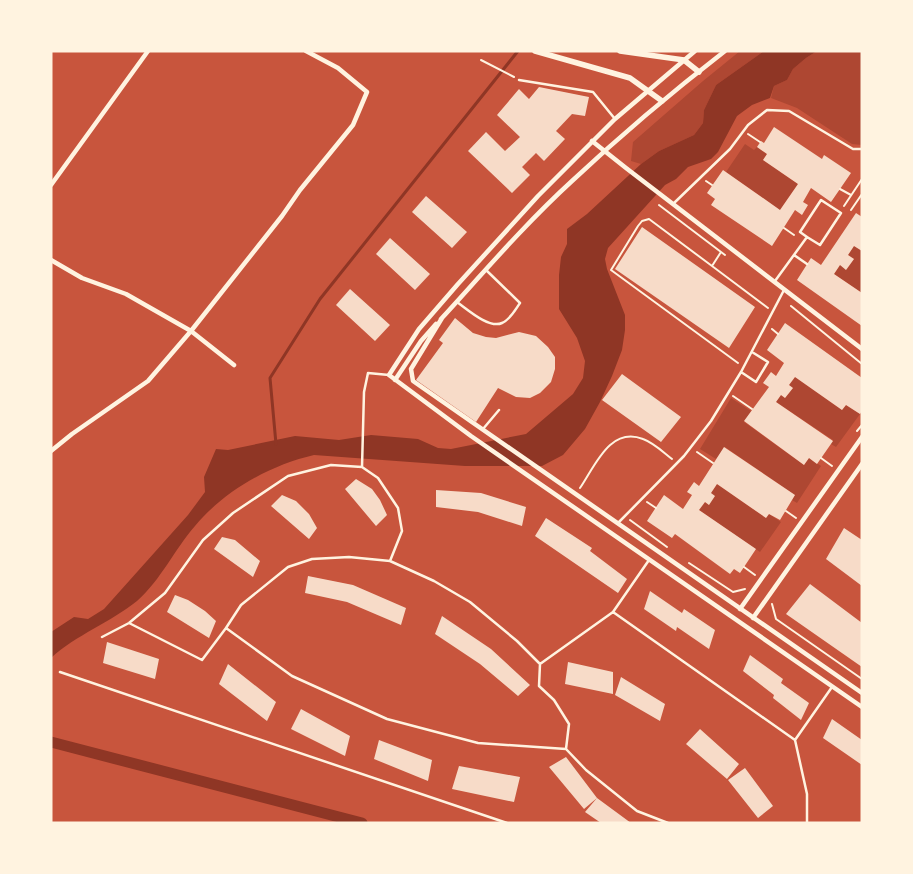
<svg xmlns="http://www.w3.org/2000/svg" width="913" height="874" viewBox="0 0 913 874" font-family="Roboto,sans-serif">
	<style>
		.green { fill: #ae4732 }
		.water { fill: #8f3625 }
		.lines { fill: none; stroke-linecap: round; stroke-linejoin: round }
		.stream { stroke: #8f3625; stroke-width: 3 }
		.canal { stroke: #8f3625; stroke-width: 11 }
		.building { fill: #f7dbc8 }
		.path { stroke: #fff3e0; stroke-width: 2 }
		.service { stroke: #fff3e0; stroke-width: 2.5 }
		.minor { stroke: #fff3e0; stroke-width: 4.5 }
		.tertiary { stroke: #fff3e0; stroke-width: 5.5 }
	</style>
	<rect width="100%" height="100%" fill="#c8553d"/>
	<path class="green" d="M740 51H764L716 85 704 110 703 123 694 135 659 151 641 164 631 161 633 142 703 81Z
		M817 51H862V145L852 144 797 108 771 98 774 86 787 80 793 69 806 58Z
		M745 144 754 150 757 147 767 154 763 160 798 184 780 210 726 172Z
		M854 246 862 251V293L834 274 840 265 847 269 854 259 848 255Z
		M795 377 842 410 846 405 860 414 836 447 831 444 833 440 776 402 781 395 785 398 793 388 789 385Z
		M731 398 751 411 744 422 804 465 809 458 821 466 797 503 792 500 795 495 725 447 716 459 700 449Z
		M717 484 766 518 769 514 781 522 760 552 699 510 705 502 709 505 711 493Z"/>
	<path class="water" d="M764 51H817L806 58 793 69 787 80 774 86 770 98 752 105 737 116 718 152 711 159 688 167 676 179 665 185 608 248 605 259 607 269 625 315V330L622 350 612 376 600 402 585 429 563 455 542 466H465L314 455C270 465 224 491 195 526 174 550 161 580 137 601 111 622 76 635 51 658V632L74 617 88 619 104 609 188 515 205 492 204 477 216 449 228 450 295 436 339 440 371 435 418 439 438 448 451 449 526 434 573 394 583 378 585 361 577 338 559 309V275L561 257 567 244V229L587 214 641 164 659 151 694 135 703 123 704 110 716 85Z"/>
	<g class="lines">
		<path class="stream" d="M276 444 270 378 320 299 518 51"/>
		<path class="canal" d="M51 742 362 823"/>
	</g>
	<path class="building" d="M539 87 589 97 585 116 572 114 556 131 565 139 544 161 536 153 522 167 530 175 512 193 468 151 486 132 505 151 520 137 497 115 519 89 529 99Z
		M774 127 822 159 824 155 851 173 831 202 811 188 803 202 808 205 802 215 795 210 772 246 711 205 715 199 707 193 723 170 780 210 798 184 763 160 767 154 757 147 761 141 764 143Z
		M426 196 467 232 452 248 412 212Z
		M856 213 862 217V251L854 246 848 255 854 259 846 270 840 265 834 274 862 293V326L797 280 811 258 821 265Z
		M642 227 755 307 729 348 615 269Z
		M390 238 430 274 415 290 376 254Z
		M350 289 390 325 375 341 336 305Z
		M455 318 473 333 486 337 496 338 519 332 536 336 548 347 555 357V369L551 382 540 393 530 398 516 397 498 388 476 422 416 380 443 343 439 340Z
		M785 323 862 378V411L860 414 846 405 842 410 795 377 789 385 793 388 785 398 781 395 776 402 833 441 817 464 809 458 804 465 744 421 769 387 763 383 771 372 776 376 784 363 767 350Z
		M622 374 681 417 661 442 602 400Z
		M724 447 795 495 780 520 769 514 766 518 717 484 711 493 715 496 709 505 705 502 699 510 756 549 740 573 734 569 730 574 675 534 672 538 647 521 664 495 683 509 692 495 687 492 694 482 699 486Z
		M356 479 372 489 380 500 387 515 376 526 345 489Z
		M436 490 481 493 526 507 522 526 478 512 436 507Z
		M282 495 296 501 309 514 317 528 309 539 271 506Z
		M546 518 592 548 590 551 627 579 618 593 535 536Z
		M844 528 862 540V586L826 559Z
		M222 537 235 540 260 561 253 577 214 549Z
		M308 576 353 585 406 608 401 625 347 602 305 593Z
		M810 584 862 623V667L786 614Z
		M650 591 682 613 684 609 715 630 709 649 677 627 676 631 644 609Z
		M175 595 188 600 205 611 216 621 209 638 167 612Z
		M442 616 491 649 530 685 518 696 480 664 435 634Z
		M107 642 159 659 155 679 103 663Z
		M750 655 783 679 781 683 809 703 801 720 773 698 774 695 743 671Z
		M568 662 613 672V694L565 684Z
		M228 664 276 702 267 721 219 684Z
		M621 677 665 704 660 721 615 695Z
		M301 709 350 736 345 756 291 729Z
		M832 719 862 740V765L823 738Z
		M700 729 739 764 727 779 686 744Z
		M379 740 432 760 428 781 374 759Z
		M566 757 597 798 584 809 549 767Z
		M459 766 520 777 514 802 452 789Z
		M745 768 773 806 758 818 728 780Z
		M597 798 631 823H601L585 812Z"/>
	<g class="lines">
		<path class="path" d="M481 60 514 77
			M748 134 760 142
			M706 181 712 185
			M840 189 851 195
			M659 205 725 255
			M844 206 862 179
			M851 210 862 194
			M784 228 794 235
			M721 252 712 266 649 219 642 221 638 226 611 270 738 363
			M712 266 768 308
			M791 306 862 364
			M772 329 778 334
			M733 396 752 409
			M857 431 862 425
			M697 452 713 463
			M821 458 832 466
			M580 488C595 466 610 426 643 439 654 443 663 452 672 459
			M647 502 656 508
			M786 511 796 518
			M630 520 667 547
			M689 563 733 592 745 589
			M744 567 755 575
			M772 604 776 619 862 679"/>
		<path class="service" d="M519 80 593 92 615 119
			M673 204 730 149 748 125 767 110 789 111 853 149H862
			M794 255 807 264
			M775 281 807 237 820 245 841 213 821 200 800 232 807 237
			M457 302C467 309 489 329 502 323 510 320 515 310 520 303L486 270
			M741 372 756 382 768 362 752 352
			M483 429 499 410
			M362 467 378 478 398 508 402 531 390 561
			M618 523 684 456 711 421 741 372 784 290
			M613 612 795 740 807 794V823
			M129 623 202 660 226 628 241 605 288 567 312 559 349 557 390 561 434 581 470 602 517 641 540 664 613 612 649 560
			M226 628 292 676 387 719 478 743 566 749 586 770 637 811 668 823
			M102 637 129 623 165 593 203 540 233 513 288 476 331 465 362 467 364 392 368 373 389 375
			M540 664 539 686 554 700 569 724 566 749
			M60 672 507 823
			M795 740 832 687"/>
		<path class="minor" d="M695 51 615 119 538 196 458 284 419 329 389 375 471 436 862 707
			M592 141 626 168 862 349
			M51 185 148 51
			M51 260 82 278 126 294 191 331 234 365
			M442 318 411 369 413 381 862 693
			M441 319C484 272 525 224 572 181 621 135 672 92 725 51
			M395 380 421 341 436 324
			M51 451 72 434 148 381 191 331 282 216 300 190 353 125 367 92 338 68 306 51
			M740 609 862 437
			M753 618 862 464"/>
		<path class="tertiary" d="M535 51 630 78 662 101
			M620 51 684 60 699 72"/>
	</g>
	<rect width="913" height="874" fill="none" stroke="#fff3e0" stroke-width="105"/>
</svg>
